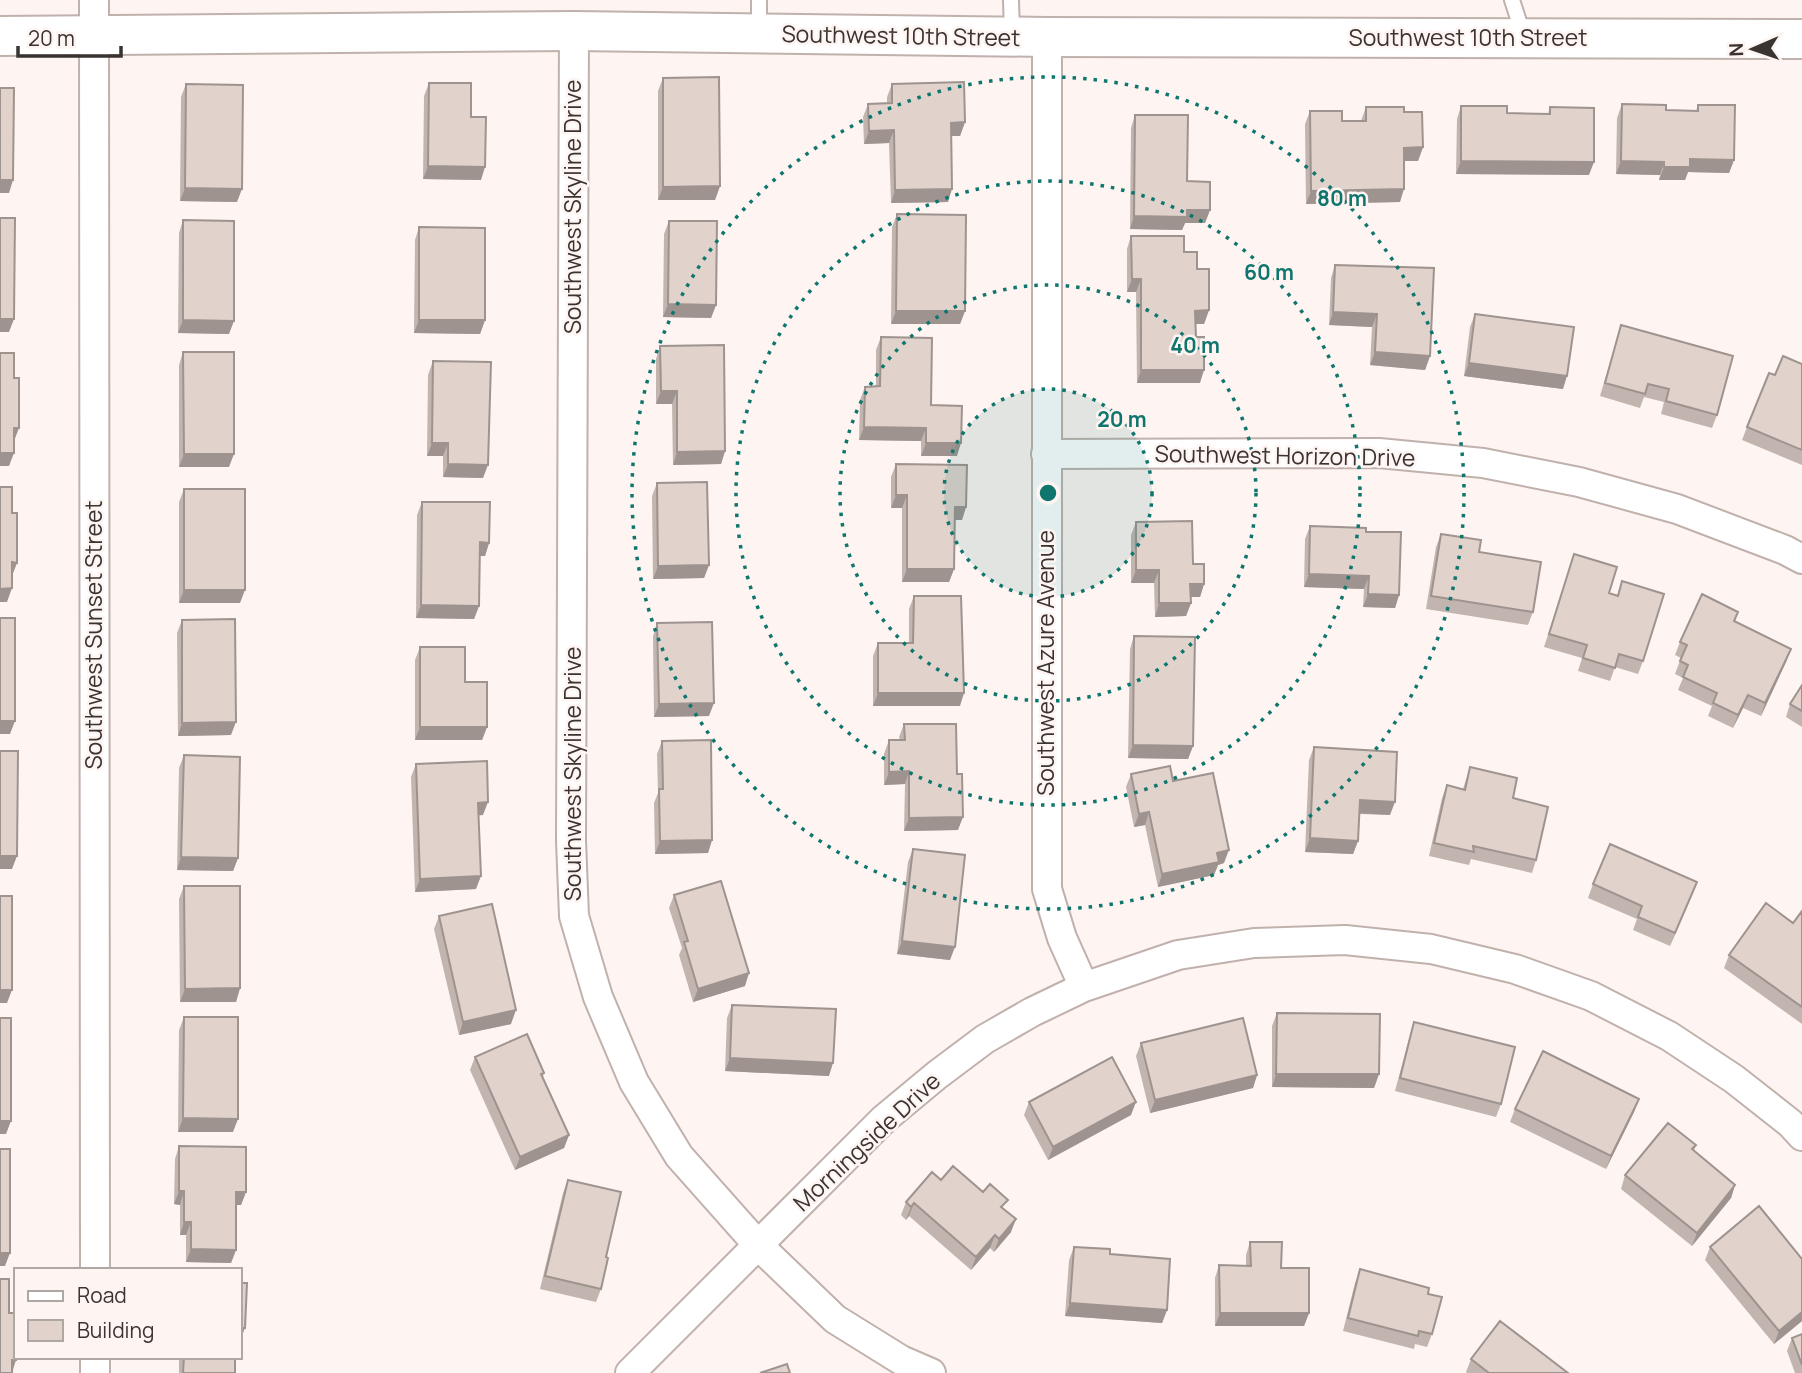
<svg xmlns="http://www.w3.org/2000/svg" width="1802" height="1373" viewBox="0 0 1802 1373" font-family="Manrope,sans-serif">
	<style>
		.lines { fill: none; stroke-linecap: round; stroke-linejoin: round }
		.lane-casing { stroke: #c0b1ac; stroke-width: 18 }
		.street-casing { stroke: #c0b1ac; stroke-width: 32 }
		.secondary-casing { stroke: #c0b1ac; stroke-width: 42 }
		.lane { stroke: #fff; stroke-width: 14 }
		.street { stroke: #fff; stroke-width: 28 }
		.secondary { stroke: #fff; stroke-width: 38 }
		.wall { fill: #c2b5af }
		.shaded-wall { fill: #9e938f }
		.building { fill: #e1d2cc; stroke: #9e938f; stroke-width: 2 }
		.ring { fill: none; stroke: #0f766e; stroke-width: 3.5; stroke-dasharray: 3.5 7 }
		.labels { text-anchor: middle; stroke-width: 5; stroke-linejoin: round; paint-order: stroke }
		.street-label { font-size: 23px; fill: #393331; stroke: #fef4f1 }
		.centre { fill: #0f766e; stroke: #fef4f1; stroke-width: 3.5 }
		.ring-label { font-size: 21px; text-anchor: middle; font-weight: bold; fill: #0f766e; stroke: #fef4f1; stroke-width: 5; stroke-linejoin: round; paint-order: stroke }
	</style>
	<rect width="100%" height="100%" fill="#fef4f1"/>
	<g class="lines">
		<defs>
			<path id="lane" d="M759 0V34
				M1011 0 1012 35
				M1512 0 1524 37"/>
			<path id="street" d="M94 0 95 1270
				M574 31 571 841 574 916 598 997 634 1082 679 1156 758 1245 835 1319 901 1360 931 1373
				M1047 37V889L1062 938 1084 987
				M1046 454 1379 453 1483 463 1579 482 1677 509 1785 550 1802 559
				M95 1357V1373
				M630 1373 884 1119 937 1075 985 1039 1032 1012 1084 987 1178 955 1254 943 1345 940 1431 949 1515 969 1591 996 1669 1036 1734 1079 1790 1123 1802 1136"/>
			<path id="secondary" d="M0 36 574 31 1047 37 1802 39"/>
		</defs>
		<use href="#lane" class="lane-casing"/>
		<use href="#street" class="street-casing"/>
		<use href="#secondary" class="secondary-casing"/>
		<use href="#lane" class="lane"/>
		<use href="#street" class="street"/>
		<use href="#secondary" class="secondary"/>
	</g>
	<path class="wall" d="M663 78 720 186 715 200H658V91Z
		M429 83 471 117 481 180 423 179 424 96Z
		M186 84 237 202 180 201 181 97Z
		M892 84 965 122 960 136H951L948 202 891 203 889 143 864 144 863 117 868 104 887 103V97Z
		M1622 104 1666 110 1696 111 1698 105 1734 160 1729 173 1688 172 1685 180H1659L1660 175 1616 174 1617 118Z
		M1461 106 1507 113 1548 114 1550 107 1589 175 1456 174 1457 119Z
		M1366 107 1404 112 1423 147 1418 161H1404L1400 202 1306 204 1305 124 1310 111 1342 121H1361Z
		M1135 115 1210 210 1205 223H1185L1182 230 1130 229 1131 128Z
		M897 214 965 311 960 324H891L892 227Z
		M183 220 229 334 178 333 179 233Z
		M669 221 716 305 711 318 663 317 664 234Z
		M419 227 485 320 480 334 414 333 415 240Z
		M1131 236 1184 252 1197 269 1209 310 1204 324H1195L1200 383H1137L1136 292H1127V249Z
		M1335 265 1430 356 1425 370 1370 365 1372 327 1329 325 1331 278Z
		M1475 314 1563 389 1464 376 1470 327Z
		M1621 325 1717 415 1712 428 1661 414 1664 402 1644 397 1640 408 1600 396Z
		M881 337 931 405 957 456H921V441L859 440 860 400 865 387 876 386V350Z
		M660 346 725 451 721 464 673 465 672 404H656V359Z
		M183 352 229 467H179V365Z
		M433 361 483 478 443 477V456H427L428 375Z
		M1802 364V465L1742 440 1747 427 1775 375Z
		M896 464 966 507 962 520H955L954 569 949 582H902V508H891V477Z
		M657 483 709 565 704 578 653 579 652 496Z
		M184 489 240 603H179V502Z
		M422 502 489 543 485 556H479V606L474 619 416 618 417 515Z
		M1136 522 1193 564 1204 584 1200 597H1191V603L1186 616 1155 617 1154 583H1131V535Z
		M1310 526 1366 532 1399 595 1395 608 1363 607 1364 589 1304 587 1305 539Z
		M1441 534 1479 552 1533 612 1528 625 1426 609 1436 547Z
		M1574 554 1609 593 1617 596 1622 581 1643 661 1638 674 1615 667 1610 681 1578 671 1582 658 1544 647Z
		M914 596 960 706H873V656L878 643H909V609Z
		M182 620 231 735 178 736 177 633Z
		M1734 621 1791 649 1786 662 1761 716 1743 708 1733 728 1708 716 1712 706 1678 690 1683 678 1675 674 1681 658 1675 655 1680 642Z
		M657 623 709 716 654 717 653 636Z
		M1134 636 1193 746 1188 759 1128 758 1130 649Z
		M420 647 465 682 487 727 482 740H415V660Z
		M1802 685V727L1786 717 1790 704Z
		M904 724 958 830 904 831 905 784 884 785V754L889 740H900L899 737Z
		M662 741 712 840 708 853 655 854 654 803 658 793 657 754Z
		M1314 747 1390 815 1359 814 1358 841 1353 854 1305 852 1309 760Z
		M184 755 238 858 233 871 177 870 179 768Z
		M416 764 483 815H479L476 889 415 892 411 777Z
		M1470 767 1513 798 1536 860 1532 873 1471 859 1469 865 1429 856 1442 798 1447 785 1463 789Z
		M1131 774 1173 781 1224 863 1218 865 1214 875 1158 887 1145 825 1134 827 1126 787Z
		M913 849 950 960 897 954 908 862Z
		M1697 882 1670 946 1633 930 1637 919 1588 898 1593 884Z
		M184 886 240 988 236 1002H180L179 899Z
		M674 895 745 986 693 1002 679 955 682 948 669 908Z
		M1802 911V1024L1724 968 1729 955 1793 923Z
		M439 916 511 1024 459 1035 434 929Z
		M732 1005 829 1076 725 1071 727 1018Z
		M1277 1013 1379 1074 1374 1088 1272 1087V1026Z
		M184 1017 233 1132H178L179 1030Z
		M1414 1022 1501 1104 1496 1117 1395 1091 1410 1035Z
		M1141 1043 1257 1075 1253 1088 1150 1113 1136 1056Z
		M475 1057 544 1073 543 1077 569 1135 564 1148 515 1170 470 1070Z
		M1639 1099 1634 1112 1606 1169 1510 1122 1515 1109Z
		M1029 1102 1131 1115 1048 1160 1024 1115Z
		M1696 1145 1694 1151 1735 1185 1731 1198 1692 1246 1621 1189 1625 1175Z
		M179 1146 246 1192 241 1205H236V1250L231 1263 186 1262V1235H180V1205L174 1204 175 1159Z
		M568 1180 606 1257 601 1289 596 1302 540 1289 563 1193Z
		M941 1180 1004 1210 1011 1232 994 1252 990 1248 971 1270 909 1216 906 1220 901 1215 906 1202Z
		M1250 1242 1281 1268 1309 1313 1304 1326H1215V1278L1219 1265 1246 1266V1255Z
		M1074 1247 1110 1254 1167 1310 1162 1323 1065 1316 1069 1260Z
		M1710 1247 1802 1321 1774 1344 1705 1260Z
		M1360 1269 1428 1294 1432 1334 1427 1347 1415 1344 1414 1349 1343 1331 1355 1283Z
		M1802 1334V1373H1795L1787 1351 1792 1338Z
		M179 1357H235V1373H179Z
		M1471 1359 1568 1373H1467L1466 1372Z"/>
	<path class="shaded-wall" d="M965 122 960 136H946L951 123Z
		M894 130 889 143 864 144 869 131Z
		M1423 147 1418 161H1399L1404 148Z
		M1690 159 1734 160 1729 173 1688 172 1685 180H1659L1664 167Z
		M1461 161 1594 162 1589 175 1456 174Z
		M1621 161 1664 162 1660 175 1616 174Z
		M428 166 485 167 481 180 423 179Z
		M0 180H13L9 193H0Z
		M720 186 715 200H658L663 187Z
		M185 188 242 189 237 202 180 201Z
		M952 189 948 202 891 203 895 190Z
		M1404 189 1400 202 1306 204 1311 191Z
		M1187 210H1210L1205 223H1185L1182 230 1130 229 1134 216Z
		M1132 279H1141L1136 292H1127Z
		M668 304 716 305 711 318 663 317Z
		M1209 310 1204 324H1191L1195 311Z
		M896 311H965L960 324H891Z
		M1333 312 1377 314 1372 327 1329 325Z
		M0 319H14L9 332H0Z
		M183 320 234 321 229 334 178 333Z
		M419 320H485L480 334 414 333Z
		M1375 352 1430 356 1425 370 1370 365Z
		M1469 363 1567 376 1563 389 1464 376Z
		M1141 370H1204L1200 383H1137Z
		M661 391H677L672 404H656Z
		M864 427 926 428 921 441 859 440Z
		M14 428H19L14 441Z
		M432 443H448L443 456H427Z
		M926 443H961L957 456H921Z
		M725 451 721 464 673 465 677 452Z
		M0 453H14L9 466H0Z
		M184 454H234L229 467H179Z
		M448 464 488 465 483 478 443 477Z
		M896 495H907L902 508H891Z
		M955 507H966L962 520H950Z
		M480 542 489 543 485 556H475Z
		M12 562 17 563 12 576Z
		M709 565 704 578 653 579 658 566Z
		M907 569H954L949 582H902Z
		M1136 570H1159L1154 583H1131Z
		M1309 574 1369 576 1364 589 1304 587Z
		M1190 584H1204L1200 597H1186Z
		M12 588 7 602H0V589Z
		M184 590H245L240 603H179Z
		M1368 594 1399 595 1395 608 1363 607Z
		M1159 603H1191L1186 616 1155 617Z
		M421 605 479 606 474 619 416 618Z
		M1791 649 1786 662 1761 716 1765 703Z
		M878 693H964L960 706H873Z
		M1748 695 1743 708 1733 728 1738 715Z
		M714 703 709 716 654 717 659 704Z
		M0 721H15L10 734H0Z
		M236 722 231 735 178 736 182 723Z
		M420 727H487L482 740H415Z
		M1133 745 1193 746 1188 759 1128 758Z
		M909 771 905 784 884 785 889 772Z
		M1360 800 1395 802 1390 815 1355 813Z
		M488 802 483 815 473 816 478 803Z
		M1149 812 1145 825 1134 827 1139 814Z
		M963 817 958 830 904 831 909 818Z
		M1310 838 1358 841 1353 854 1305 852Z
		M712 840 708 853 655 854 660 841Z
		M1229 850 1224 863 1218 865 1214 875 1158 887 1162 874 1217 853Z
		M0 856H17L12 869H0Z
		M181 857 238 858 233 871 177 870Z
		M481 876 476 889 415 892 420 879Z
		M1697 882 1692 895 1670 946 1675 933Z
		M902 941 955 947 950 960 897 954Z
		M749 973 745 986 693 1002 698 989Z
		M240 988 236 1002H180L185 989Z
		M0 990H12L7 1003H0Z
		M516 1010 511 1024 459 1035 463 1022Z
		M730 1058 833 1063 829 1076 725 1071Z
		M1276 1074H1379L1374 1088 1272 1087Z
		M1257 1075 1253 1088 1150 1113 1155 1100Z
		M1639 1099 1634 1112 1606 1169 1611 1156Z
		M1136 1102 1131 1115 1048 1160 1053 1147Z
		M183 1118 238 1119 233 1132H178Z
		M0 1121H11L6 1134H0Z
		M569 1135 564 1148 515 1170 520 1157Z
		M1735 1185 1731 1198 1692 1246 1697 1233Z
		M179 1191H184L180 1205 174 1204Z
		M236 1192H246L241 1205H231Z
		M914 1203 909 1216 906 1220 911 1207Z
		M1016 1219 1011 1232 994 1252 999 1239Z
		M184 1222H191L186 1235H180Z
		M995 1235 990 1248 971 1270 976 1257Z
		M191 1249 236 1250 231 1263 186 1262Z
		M0 1253H10L5 1266H0Z
		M1070 1303 1167 1310 1162 1323 1065 1316Z
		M1802 1312V1321L1774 1344 1779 1331Z
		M1220 1313H1309L1304 1326H1215Z
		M240 1328H245L240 1341Z
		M12 1360H16L12 1373Z"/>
	<path class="building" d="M719 77 720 186 663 187V78Z
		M964 82 965 122 951 123 952 189 895 190 894 130 869 131 868 104 892 103V84Z
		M429 83H471V117H486L485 167 428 166Z
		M186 84 243 85 242 189 185 188Z
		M0 88H14L13 180H0Z
		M1622 104 1666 105V110L1698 111V105H1735L1734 160 1690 159V167H1664V162L1621 161Z
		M1461 106H1507V113L1550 114V107L1594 108V162L1461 161Z
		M1366 107H1404V112H1422L1423 147 1404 148V189L1311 191 1310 111H1342V121H1366Z
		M1135 115H1188L1187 181 1210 182V210H1187V217L1134 216Z
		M897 214 966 215 965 311H896Z
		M0 218H15L14 319H0Z
		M183 220 234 221V321L183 320Z
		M669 221H717L716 305 668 304Z
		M419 227 485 228V320H419Z
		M1131 236H1184V252H1197V269H1209V310L1195 311 1196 337H1204V370H1141V279H1132Z
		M1335 265 1434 268 1430 356 1375 352 1377 314 1333 312Z
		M1475 314 1574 327 1567 376 1469 363Z
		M1621 325 1733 356 1717 415 1666 401 1669 389 1648 384 1645 394 1605 383Z
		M881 337 932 338 931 405 962 406 961 443H926V428L864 427 865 387 880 386Z
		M724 345 725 451 677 452V391H661L660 346Z
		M183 352H234V454H184Z
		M0 353H14V378H19V428H14V453H0Z
		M1783 356 1802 364V450L1747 427 1769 373 1775 375Z
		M433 361 491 362 488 465 448 464V443H432Z
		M896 464 967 465 966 507H955L954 569H907V495H896Z
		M707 482 709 565 658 566 657 483Z
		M0 487H12V513H17V563L12 562V588L0 589Z
		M184 489H245V590H184Z
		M422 502H490L489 543 480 542 479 606 421 605Z
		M1192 521 1193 564H1204V584H1190L1191 603H1159V570H1136V522Z
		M1310 526 1366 528V532H1401L1399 595 1368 594 1369 576 1309 574Z
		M1441 534 1481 540 1479 552 1541 562 1533 612 1431 596Z
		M1574 554 1617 567 1609 593 1618 596 1622 581 1664 594 1643 661 1619 654 1615 668 1583 658 1587 645 1549 634Z
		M1702 594 1738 612 1734 621 1791 649 1765 703 1748 695 1738 715 1713 703 1717 693 1683 677 1688 665 1680 661 1687 645 1680 642Z
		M914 596H961L964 693H878V643H913Z
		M0 618H15V721H0Z
		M235 619 236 722 182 723V620Z
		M712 622 714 703 659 704 657 623Z
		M1134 636 1195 637 1193 746 1133 745Z
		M420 647H465V682H487V727H420Z
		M1802 685V711L1790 704Z
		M904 724H956L957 774H962L963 817 909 818V771L889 772V740H905Z
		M711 740 712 840 660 841 659 789H663L662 741Z
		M1314 747 1397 752 1395 802 1360 800 1358 841 1310 838Z
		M0 751H18L17 856H0Z
		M184 755 240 757 238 858 181 857Z
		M487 761 488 802 478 803 481 876 420 879 416 764Z
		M1170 766 1173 781 1213 773 1229 850 1217 853 1219 862 1162 874 1149 812 1139 814 1131 774Z
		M1470 767 1517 778 1513 798 1548 807 1536 860 1473 846 1474 852 1434 843 1447 785 1465 790Z
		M1610 844 1697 882 1675 933 1638 917 1642 906 1593 884Z
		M913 849 965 855 955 947 902 941Z
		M721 881 749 973 698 989 684 942 688 941 674 895Z
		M184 886H240V988L185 989Z
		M0 896H12V990H0Z
		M1766 903 1793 923 1802 911V1007L1729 955Z
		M492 904 516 1010 463 1022 439 916Z
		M732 1005 836 1009 833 1063 730 1058Z
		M1277 1013 1380 1014 1379 1074H1276Z
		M184 1017H238V1119L183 1118Z
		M0 1018H11V1121H0Z
		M1243 1018 1257 1075 1155 1100 1141 1043Z
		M1414 1022 1515 1047 1501 1104 1400 1078Z
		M527 1034 544 1073 541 1074 569 1135 520 1157 475 1057Z
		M1543 1051 1639 1099 1611 1156 1515 1109Z
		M1112 1057 1136 1102 1053 1147 1029 1102Z
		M1668 1123 1696 1145 1692 1149 1735 1185 1697 1233 1625 1175Z
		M179 1146 246 1147V1192H236V1250L191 1249V1222H184V1191H179Z
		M0 1149H10V1253H0Z
		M953 1166 983 1192 990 1184 1008 1200 1001 1207 1016 1219 999 1239 995 1235 976 1257 914 1203 911 1207 906 1202 932 1172 941 1180Z
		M568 1180 621 1192 606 1257 608 1258 601 1289 545 1276Z
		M1759 1206 1802 1259V1312L1779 1331 1710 1247Z
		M1250 1242H1282L1281 1268H1309V1313H1220L1219 1265 1251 1266Z
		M1074 1247 1110 1249V1254L1170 1259 1167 1310 1070 1303Z
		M1360 1269 1429 1288 1428 1294 1442 1297 1432 1334 1419 1331 1418 1336 1348 1318Z
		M0 1279H9V1313H16V1360H12V1373H0Z
		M240 1283H247L245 1328H240Z
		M1500 1321 1568 1373H1489L1471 1359Z
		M1802 1334V1365L1792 1338Z
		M184 1357H235V1373H183Z
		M787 1364 790 1373H760Z"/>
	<circle cx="1048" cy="493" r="104" fill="#0f766e" fill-opacity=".12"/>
	<g class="ring">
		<circle cx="1048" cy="493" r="104"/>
		<circle cx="1048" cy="493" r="208"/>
		<circle cx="1048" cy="493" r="312"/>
		<circle cx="1048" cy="493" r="416"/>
	</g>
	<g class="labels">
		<g class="street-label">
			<text transform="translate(901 36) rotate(1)" y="8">Southwest 10th Street</text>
			<text x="1468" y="46">Southwest 10th Street</text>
			<text transform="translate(573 207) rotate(-90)" y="8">Southwest Skyline Drive</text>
			<text transform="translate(1285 456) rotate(1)" y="8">Southwest Horizon Drive</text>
			<text transform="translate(94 635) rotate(-90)" y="8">Southwest Sunset Street</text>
			<text transform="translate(1046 663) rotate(-90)" y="8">Southwest Azure Avenue</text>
			<text transform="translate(573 774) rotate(-90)" y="8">Southwest Skyline Drive</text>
			<text transform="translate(867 1142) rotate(-43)" y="8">Morningside Drive</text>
		</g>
	</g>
	<circle cx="1048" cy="493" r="10" class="centre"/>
	<g class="ring-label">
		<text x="1342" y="206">80 m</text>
		<text x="1269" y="280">60 m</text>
		<text x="1195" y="353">40 m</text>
		<text x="1122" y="427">20 m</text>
	</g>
	<rect x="14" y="1268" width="228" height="91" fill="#fef4f1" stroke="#afa7a4" stroke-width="2"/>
	<rect x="28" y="1291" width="35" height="10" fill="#ffffff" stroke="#afa7a4" stroke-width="2"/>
	<text x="77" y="1303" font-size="21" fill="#393331">Road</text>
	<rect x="28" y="1320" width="35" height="21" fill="#e1d2cc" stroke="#afa7a4" stroke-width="2"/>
	<text x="77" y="1338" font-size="21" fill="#393331">Building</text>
	<g transform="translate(1753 49) rotate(268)" stroke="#fef4f1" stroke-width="5" paint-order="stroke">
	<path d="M0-5L12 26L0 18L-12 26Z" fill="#393331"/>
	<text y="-10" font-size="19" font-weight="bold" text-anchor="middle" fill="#393331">N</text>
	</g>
	<path d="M18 46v10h103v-10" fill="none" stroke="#393331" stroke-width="3.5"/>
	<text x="28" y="46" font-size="21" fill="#393331" stroke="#fef4f1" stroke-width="5" paint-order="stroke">20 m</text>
</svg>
